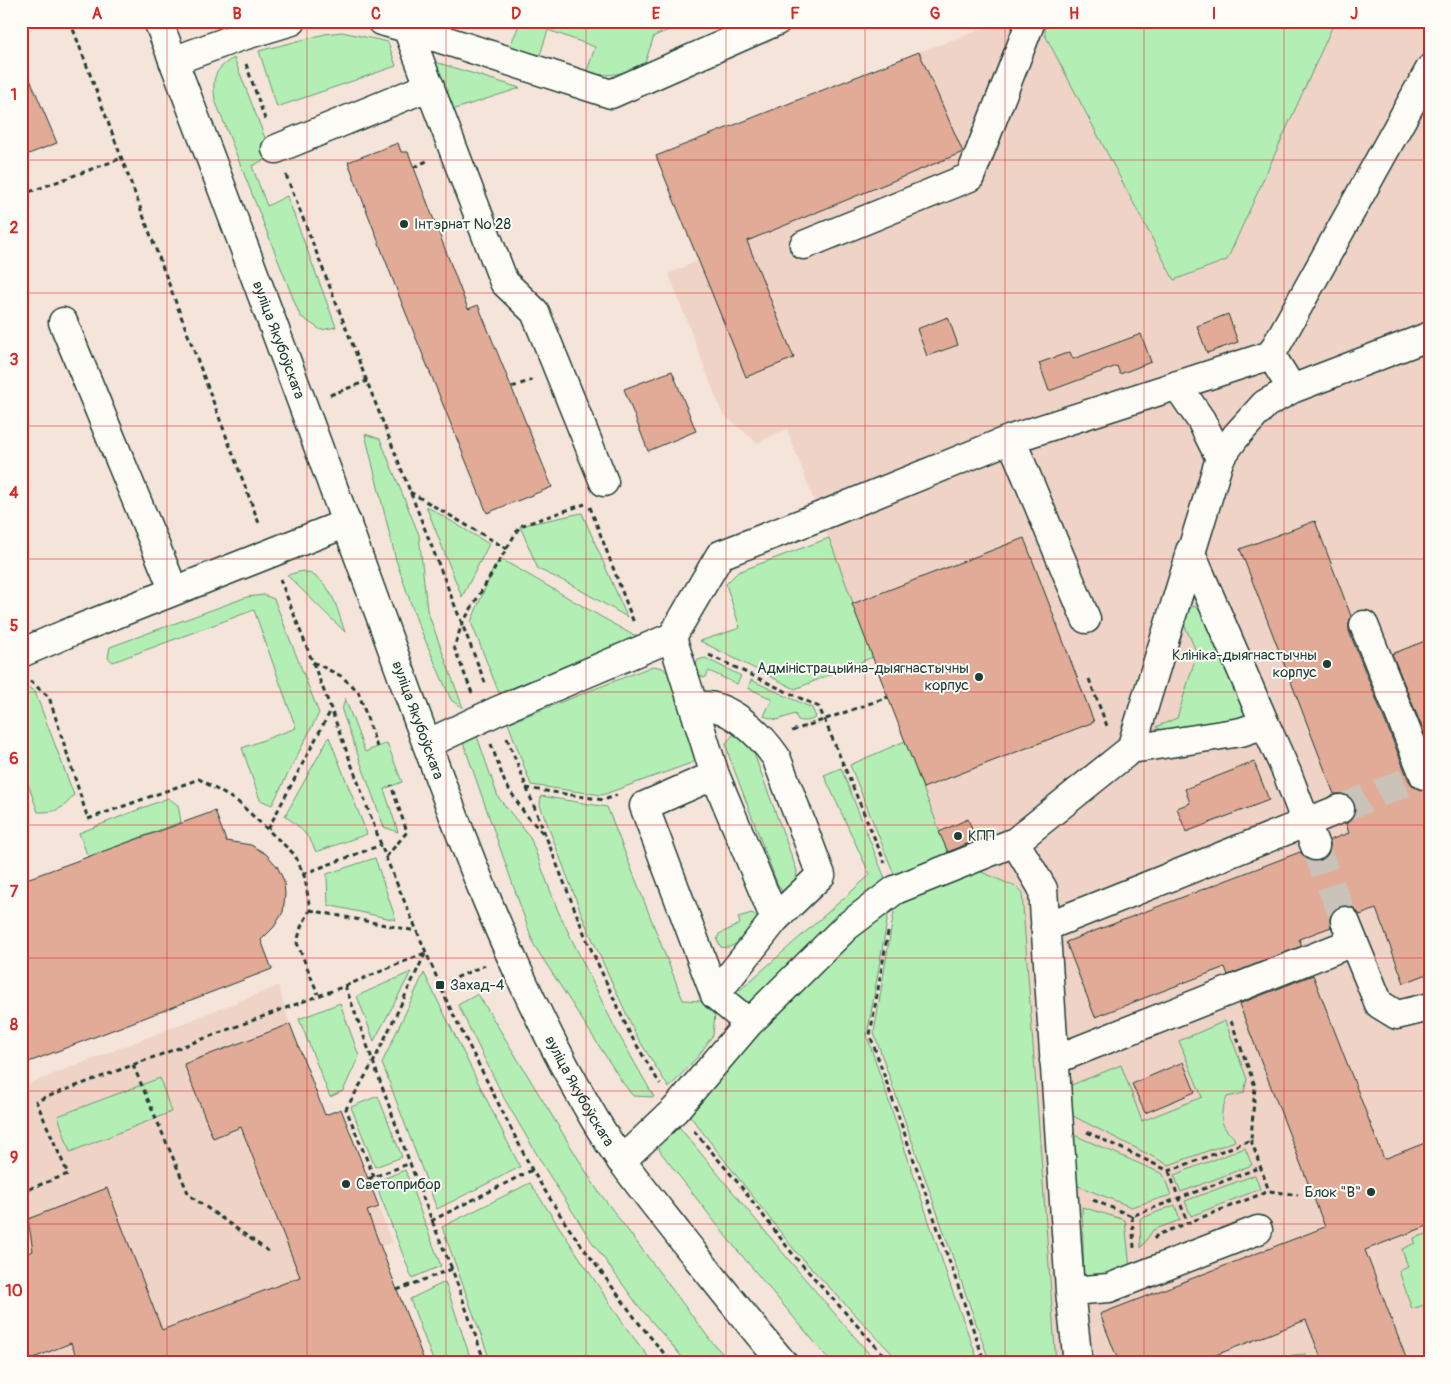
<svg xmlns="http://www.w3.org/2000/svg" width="1451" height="1384" viewBox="0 0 1451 1384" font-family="Pangolin,sans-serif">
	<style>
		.built { fill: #efd3c6 }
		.green { fill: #b3efb4; stroke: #699674 }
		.building { fill: #e1ab97; stroke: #1f3d34 }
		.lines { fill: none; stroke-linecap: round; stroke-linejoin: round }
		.minor-tunnel { stroke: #cac3b9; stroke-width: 28; stroke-dasharray: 28 14; stroke-linecap: butt }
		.minor-casing { stroke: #1f3d34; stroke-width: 31 }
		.major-casing { stroke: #1f3d34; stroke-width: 31 }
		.path { stroke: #1f3d34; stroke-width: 3; stroke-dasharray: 5 4; stroke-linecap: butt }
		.minor { stroke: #fdfcf7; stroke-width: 28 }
		.major { stroke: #fdfcf7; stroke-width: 28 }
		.grid { fill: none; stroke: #d62828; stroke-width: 1; stroke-opacity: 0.55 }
		.poi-dot { fill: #1f3d34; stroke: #fdfcf7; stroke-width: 2 }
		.labels { text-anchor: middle; stroke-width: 4; stroke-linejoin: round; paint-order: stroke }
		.poi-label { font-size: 15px; fill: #1f3d34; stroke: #fdfcf7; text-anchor: start }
		.street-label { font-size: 15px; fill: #1f3d34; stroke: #fdfcf7 }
		.neatline { fill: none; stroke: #d62828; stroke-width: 2 }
		.grid-label { font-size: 16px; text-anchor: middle; font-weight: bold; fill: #d62828 }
	</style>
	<rect width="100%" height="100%" fill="#f5e4da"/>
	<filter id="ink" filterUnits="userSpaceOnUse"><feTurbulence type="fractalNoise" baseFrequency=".02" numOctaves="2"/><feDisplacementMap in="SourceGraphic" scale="10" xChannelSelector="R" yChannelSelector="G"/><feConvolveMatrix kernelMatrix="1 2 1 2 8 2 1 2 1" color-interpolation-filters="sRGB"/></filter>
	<g filter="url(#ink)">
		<path class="built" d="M1004 21H1009L1045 35 1174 280 1227 260 1335 21H1430V1363H1001L953 867 939 832 787 429 757 443 722 413 669 274 699 260 656 156 919 52Z
			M278 986 290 1024 325 1114 341 1109 392 1243 380 1246 425 1363H21V1087Z"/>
		<path class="green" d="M521 21H692L654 36 645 63C622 75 613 76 586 74L595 47 548 30 540 55 509 48Z
			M1045 21H1335L1227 260 1174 280 1045 35Z
			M342 32 388 42 396 66 277 107 259 51 325 34Z
			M234 58 272 156 252 166 267 206 287 196 336 327 321 330 300 316 215 100C212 78 214 69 234 58Z
			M432 61 520 88 449 111Z
			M365 434 380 439 419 535 427 610 463 708 451 700 417 621 396 560Z
			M426 506 489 544 462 597Z
			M582 513 627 617 570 584 538 569 520 526Z
			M829 538 873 657 795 689 700 641 740 628 726 584 738 572Z
			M501 559 631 634 646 637 499 693 471 622 494 567Z
			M303 571C332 579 336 607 345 632L287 575Z
			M264 595 274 599 319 713 272 805 260 800 242 748 296 728 254 610 113 662 108 658 110 647 247 597Z
			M1193 606 1199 609 1250 715 1243 723 1167 733 1156 727 1177 718 1197 653 1183 622 1185 614Z
			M705 658 741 676 737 684 709 671 705 678C699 676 696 671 695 666L698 660Z
			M653 666 663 668 670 676 697 761 602 795 531 785 508 723Z
			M751 680 812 708 816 717C811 721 805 722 798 720L795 714 777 720 764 716 772 699 748 688Z
			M24 684 35 692 74 795C62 810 57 812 38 812L21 765V685Z
			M345 698 365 752 387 743 402 782 384 789 398 832 384 827 342 711Z
			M741 733 749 740 797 871 795 884 789 891H782L777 883 729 756 726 743 733 735Z
			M477 736 498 797 530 837 558 911 615 1028 654 1097 633 1096 623 1083 534 945 463 742Z
			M329 737 367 834 316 852C310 836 299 826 285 816Z
			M905 741 950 858 896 879 850 765Z
			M841 768 886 881 871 890 744 1010 731 998 870 875 824 775Z
			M541 796 607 807 683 1000 701 1001 715 1013 713 1035 699 1055 669 1088 636 1035 585 923 540 805Z
			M168 798 178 805 181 822 88 857 79 833Z
			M375 858 396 920 328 905 327 874Z
			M970 867 1016 887 1022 893 1056 1363H990L874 1033 897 893Z
			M891 898 867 1036 952 1290 979 1363H901L796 1252 690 1116V1109L771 1019Z
			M752 913 757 917 756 921C747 931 736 951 721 947L717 940 719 934 740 924 738 917Z
			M411 972 374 1041 357 996Z
			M424 973 520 1167 437 1209 382 1063Z
			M478 994 596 1188 711 1341 731 1363H687L637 1304 592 1242 546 1170 504 1098 458 1005Z
			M340 1003 359 1056 343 1091 330 1097 299 1019Z
			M1225 1021 1247 1079 1244 1093 1227 1097C1222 1109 1218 1120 1227 1131 1231 1135 1233 1135 1235 1141L1169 1165 1073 1116 1069 1086 1121 1065 1142 1121 1202 1097 1179 1041Z
			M160 1078 171 1112 70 1152 58 1116Z
			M378 1096 402 1157 375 1167 351 1107Z
			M675 1122 793 1265 877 1363H832L728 1239 659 1150 660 1139Z
			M1074 1135 1163 1174 1171 1195 1131 1207 1076 1185Z
			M1245 1148 1252 1165 1181 1192 1174 1175Z
			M405 1170 441 1266 412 1278 375 1182Z
			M1255 1175 1260 1189 1191 1216 1185 1201Z
			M530 1183 627 1329 653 1363H491L442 1227Z
			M1175 1205 1180 1220 1153 1230 1141 1248 1140 1219Z
			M1082 1207 1125 1220 1130 1269 1084 1281Z
			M1430 1233V1303L1412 1309 1399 1271 1408 1267 1402 1249 1415 1243 1414 1238Z
			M445 1282 472 1363H434L410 1299Z
			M1306 1354 1315 1363H1276L1293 1355Z"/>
		<path class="building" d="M919 52 963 152 747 241 794 358 746 377 656 156Z
			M21 58 57 143 21 157Z
			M398 143 401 152H408L468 309 478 305 552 487 487 513 401 301 348 162Z
			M1228 314 1238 342 1207 353 1197 326Z
			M948 317 958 345 927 356 917 329Z
			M1141 334 1151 362 1120 374 1117 366 1049 391 1039 363 1070 352 1073 359Z
			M672 371 696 431 648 451 624 389Z
			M1315 521 1351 616 1349 623V631L1409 781 1414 787 1421 790 1430 789V973L1404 983 1376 909 1360 915 1354 908 1347 906H1340L1332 912 1330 919 1331 927 1299 939 1302 946 1228 975 1225 967 1095 1017 1066 942 1300 852 1306 858 1313 861H1320L1327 855 1330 848V840L1349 833 1346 824 1353 818 1355 812V804L1349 796 1342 794H1334L1240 549Z
			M1024 538 1094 722 923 788 852 604Z
			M1430 639V747L1392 654Z
			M1254 762 1269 800 1186 832 1177 808 1190 803 1185 789Z
			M215 811 226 841 251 845 266 854 277 866 284 881 285 895 283 912 274 927 261 940 272 969 21 1065V881Z
			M968 819 976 840 948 852 939 832Z
			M1313 975 1384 1159 1430 1141V1225L1365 1250 1408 1363H1323L1306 1320 1195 1363H1119L1100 1314 1325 1227 1239 1004Z
			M290 1024 325 1115 341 1109 379 1207 367 1211 425 1363H79L71 1343 21 1363V1256L33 1251 28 1219 107 1188 162 1330 300 1277 241 1127 213 1138 184 1064Z
			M1183 1062 1195 1092 1145 1113 1132 1084Z"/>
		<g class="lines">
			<path class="minor-tunnel" d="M1340 809 1414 779
				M1315 846 1345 921"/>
			<defs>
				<path id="minor" d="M381 21 407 28 504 282 535 312 604 482
					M407 28 611 94 777 21
					M173 61 236 38 292 21
					M276 149 430 86
					M804 245 970 177 1031 21
					M63 322 174 591
					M1271 355 1430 69
					M1177 385 1201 420 1220 458
					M1011 439 1086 619
					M1190 551 1265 724
					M1364 625 1424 775
					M672 637 715 775 775 919 715 995
					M21 653 73 631 347 523
					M694 708C723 697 761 735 776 757L821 875 775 919
					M427 744 497 711 672 637 720 555 821 516 1011 439 1271 355 1292 389
					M1131 749 1220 458 1236 436 1265 404 1292 389 1430 336
					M715 775 644 806 715 995 749 1023
					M1015 842 1043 889 1070 1291 1078 1363
					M1345 921 1379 1004 1397 1015 1430 1007
					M1045 927 1340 809
					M1054 1060 1353 942
					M621 1161 675 1110 749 1023 846 927 895 890 1015 842 1131 749 1241 732 1265 724 1287 773 1315 846
					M1070 1291 1109 1288 1258 1230"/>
				<g id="major">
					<path id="s1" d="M158 21C235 219 308 418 381 618 443 788 502 964 595 1120 619 1161 650 1198 679 1235 713 1278 747 1321 783 1363"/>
				</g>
			</defs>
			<use href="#minor" class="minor-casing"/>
			<use href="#major" class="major-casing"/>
			<path class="path" d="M70 21 260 526
				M246 64 266 122
				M414 167 427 161
				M286 175 486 685
				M21 195 122 158
				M512 387 532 380
				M330 395 367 381
				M410 492 507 549
				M590 507 634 623
				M280 579 331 709 386 858 448 1004 532 1170 566 1224 638 1322 672 1363
				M709 655 819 707 885 863
				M313 662 341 676 358 691 377 747
				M1089 679 1107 726
				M30 681 49 697 88 819 199 779 238 802 295 855 305 878 310 910 301 927 297 943 318 994
				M472 693 454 647 462 624 520 526 585 504
				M792 731 888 697
				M507 738 586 938 630 1034 660 1084
				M491 744 505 783 525 814 543 833
				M526 788 604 800 617 795
				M268 829 331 710
				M386 857 407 832 391 785
				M303 874 381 845
				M310 910 416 931
				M888 932 870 1035 985 1363
				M440 985 485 965
				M345 986 425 953
				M133 1065 189 1195 268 1251
				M694 1131 739 1184 795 1257 891 1363
				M1087 1132 1169 1171 1251 1140 1255 1086 1231 1021
				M1251 1140 1269 1191
				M1169 1171 1187 1222
				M374 1177 346 1109 374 1061 425 954
				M368 1179 411 1163
				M21 1192 68 1174 36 1101 345 986C381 1080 412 1176 452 1269
				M1093 1200 1132 1216 1261 1167
				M1132 1216 1134 1248
				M431 1221 532 1170
				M1154 1239 1157 1235 1269 1191 1298 1195
				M397 1290 452 1269 485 1363"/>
			<use href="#minor" class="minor"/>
			<use href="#major" class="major"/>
		</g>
	</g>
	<path class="grid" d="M167 21V1363M307 21V1363M446 21V1363M586 21V1363M726 21V1363M865 21V1363M1005 21V1363M1144 21V1363M1284 21V1363M21 160H1430M21 293H1430M21 426H1430M21 559H1430M21 692H1430M21 825H1430M21 958H1430M21 1091H1430M21 1224H1430"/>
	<g class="poi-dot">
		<circle cx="404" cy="224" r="5"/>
		<circle cx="1327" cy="664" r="5"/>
		<circle cx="979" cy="677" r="5"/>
		<circle cx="958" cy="836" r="5"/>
		<rect x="435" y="980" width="10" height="10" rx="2.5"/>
		<circle cx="346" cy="1184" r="5"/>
		<circle cx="1371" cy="1192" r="5"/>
	</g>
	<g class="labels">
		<g class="poi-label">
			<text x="414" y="229">Інтэрнат № 28</text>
			<text x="1317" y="660" text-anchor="end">Клініка-дыягнастычны<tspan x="1317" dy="17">корпус</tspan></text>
			<text x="969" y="673" text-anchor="end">Адміністрацыйна-дыягнастычны<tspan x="969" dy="17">корпус</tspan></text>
			<text x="968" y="841">КПП</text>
			<text x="450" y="990">Захад-4</text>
			<text x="356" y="1189">Светоприбор</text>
			<text x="1361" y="1197" text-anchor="end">Блок "В"</text>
		</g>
		<g class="street-label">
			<text dy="5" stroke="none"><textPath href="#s1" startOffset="341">вуліца Якубоўскага</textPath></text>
			<text dy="5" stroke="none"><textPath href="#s1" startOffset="746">вуліца Якубоўскага</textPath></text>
			<text dy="5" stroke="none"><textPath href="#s1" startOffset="1151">вуліца Якубоўскага</textPath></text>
		</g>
	</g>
	<rect width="1451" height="1384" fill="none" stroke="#fdfcf7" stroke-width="55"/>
	<rect x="28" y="28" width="1396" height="1328" class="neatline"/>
	<g class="grid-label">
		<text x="97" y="19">A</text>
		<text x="237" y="19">B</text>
		<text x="376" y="19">C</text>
		<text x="516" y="19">D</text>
		<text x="656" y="19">E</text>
		<text x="795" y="19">F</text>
		<text x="935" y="19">G</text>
		<text x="1074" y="19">H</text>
		<text x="1214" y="19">I</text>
		<text x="1354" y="19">J</text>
		<text x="14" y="100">1</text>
		<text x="14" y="233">2</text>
		<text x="14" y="365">3</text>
		<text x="14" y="498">4</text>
		<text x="14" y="631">5</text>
		<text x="14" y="764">6</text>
		<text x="14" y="897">7</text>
		<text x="14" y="1030">8</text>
		<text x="14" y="1163">9</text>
		<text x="14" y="1296">10</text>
	</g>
</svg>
